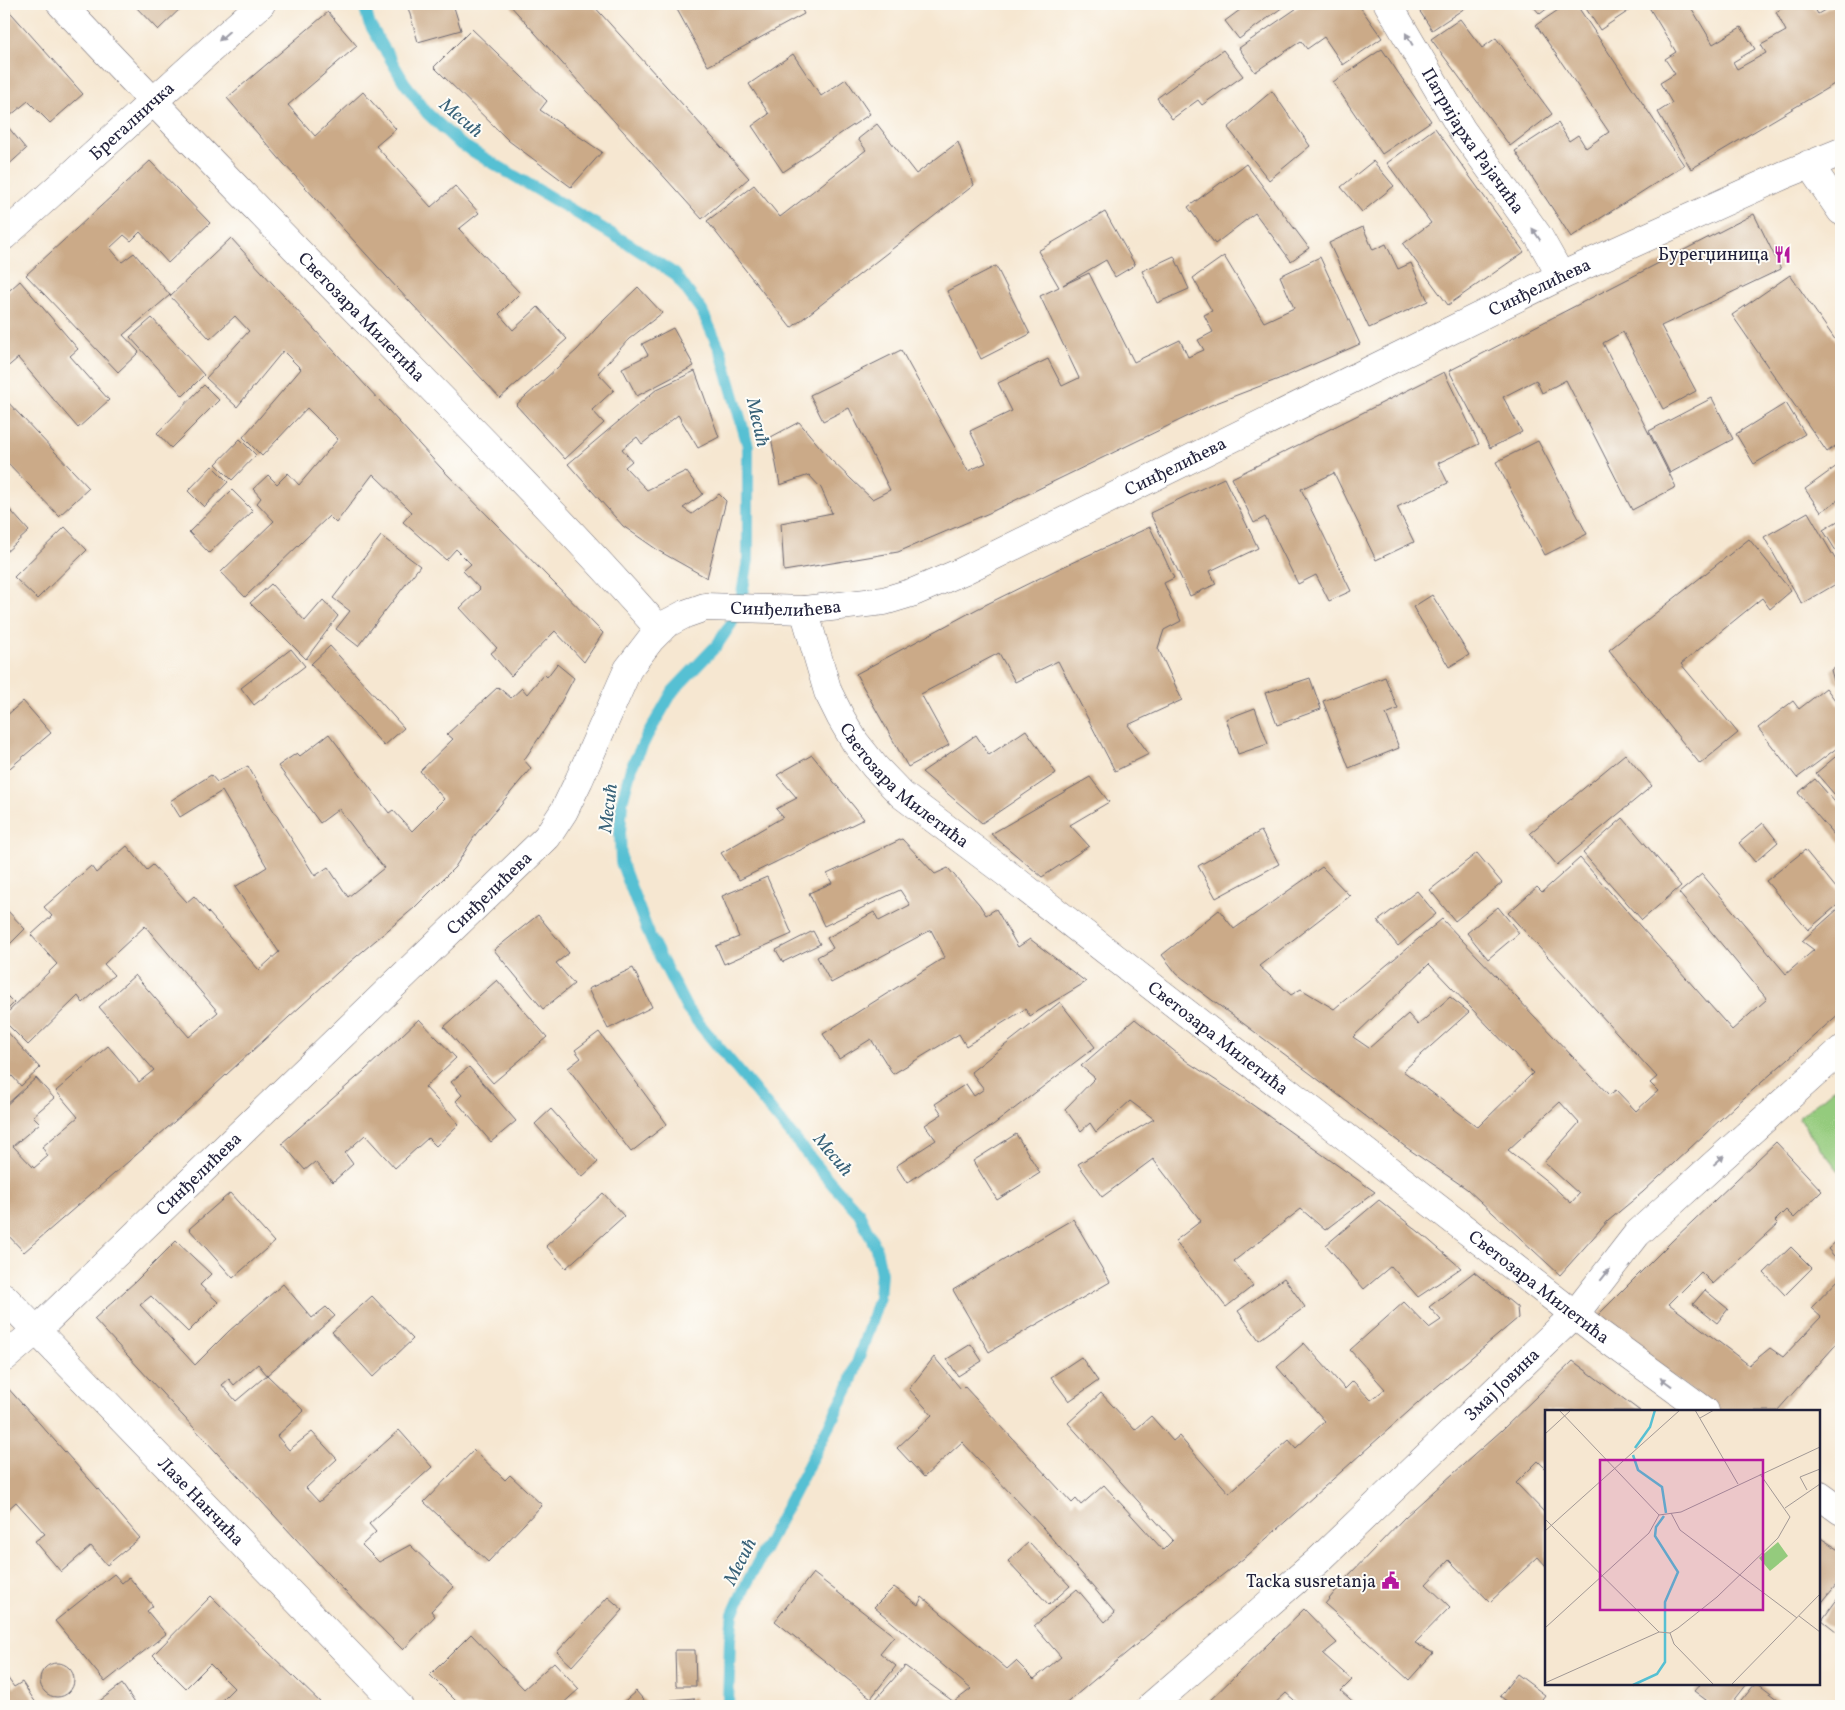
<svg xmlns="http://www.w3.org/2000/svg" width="1845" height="1710" viewBox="0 0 1845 1710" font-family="Vollkorn,serif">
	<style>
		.green { fill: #94cb7d; stroke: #5b765c }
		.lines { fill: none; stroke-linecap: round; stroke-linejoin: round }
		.stream { stroke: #56c0d3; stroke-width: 12 }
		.building { fill: #cbaa88; fill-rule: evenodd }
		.street-casing { stroke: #6c6770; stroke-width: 29 }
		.street { stroke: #fff; stroke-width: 28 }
		.oneway { fill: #9c9ca7 }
		.labels { text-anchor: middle; stroke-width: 4; stroke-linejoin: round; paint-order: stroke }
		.street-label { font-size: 18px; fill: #22223b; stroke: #fdfcf7 }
		.poi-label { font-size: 18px; fill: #22223b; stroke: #fdfcf7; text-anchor: end }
		.water-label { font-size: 19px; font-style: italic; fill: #376178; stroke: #fdfcf7 }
		.inset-river { fill: none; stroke: #56c0d3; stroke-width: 2.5 }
		.inset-road { fill: none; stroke: #a19895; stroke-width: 1 }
		.view { fill: #b5179e; fill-opacity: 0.15; stroke: #b5179e; stroke-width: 2.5 }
		.inset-edge { fill: none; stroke: #22223b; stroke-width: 2.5 }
	</style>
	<rect width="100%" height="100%" fill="#fdfcf7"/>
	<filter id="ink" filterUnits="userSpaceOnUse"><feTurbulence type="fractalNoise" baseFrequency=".02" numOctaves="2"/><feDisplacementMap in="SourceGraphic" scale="10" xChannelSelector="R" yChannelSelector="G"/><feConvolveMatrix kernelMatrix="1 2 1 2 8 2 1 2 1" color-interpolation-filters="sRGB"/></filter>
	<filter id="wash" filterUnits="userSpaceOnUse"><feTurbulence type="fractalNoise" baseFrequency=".0096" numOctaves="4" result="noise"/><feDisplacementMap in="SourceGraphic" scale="20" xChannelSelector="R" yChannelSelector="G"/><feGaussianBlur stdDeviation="1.12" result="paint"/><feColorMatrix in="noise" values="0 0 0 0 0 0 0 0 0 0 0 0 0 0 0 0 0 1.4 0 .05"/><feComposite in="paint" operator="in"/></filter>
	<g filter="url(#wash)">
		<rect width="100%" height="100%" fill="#f6e7d1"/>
		<path class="green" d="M1841 1082V1174L1798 1118Z"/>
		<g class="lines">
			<path class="stream" d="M364 4 369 23 404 82 427 113 459 143 632 246 675 274 702 311 721 352 748 446V560L740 605 731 624 717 645 673 691 647 736 631 768 622 802 620 833 621 862 650 937 687 1009 833 1185 859 1213 876 1248 881 1273 879 1298 849 1387 745 1587 733 1614 730 1639 728 1706"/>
		</g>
		<g id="blocks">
			<path class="building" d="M133 4H185L158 30Z
				M407 4H453L461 30 418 42Z
				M509 4H592L749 178 702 219Z
				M674 4H799L804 14 708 66Z
				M1248 4H1287L1239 39 1225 21Z
				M1303 4H1358L1382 38 1343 65 1324 37 1307 49 1301 41 1255 72 1239 48Z
				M1415 4H1471L1432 30Z
				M1531 4H1553L1540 14Z
				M1567 4H1576L1684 165 1571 237 1515 151 1558 123 1569 141 1578 135 1586 148 1609 132 1536 25Z
				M1583 4H1630L1633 8 1600 30Z
				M1647 4H1689L1713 44 1741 27 1755 49 1733 62 1737 69 1766 53 1761 45 1786 31 1776 12 1790 4H1812L1818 14 1835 4H1841V80L1691 169 1658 112 1672 103 1660 83 1675 74 1665 59 1676 52Z
				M4 5 83 94 50 123 28 101 4 121Z
				M328 12 357 46 288 105 315 136 363 92 396 129 376 146 431 207 455 186 479 213 459 229 520 293 499 314 513 330 538 307 567 339 500 398 397 288 284 164 227 98Z
				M1460 19 1482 48 1496 38 1552 114 1510 146 1431 39Z
				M472 29 547 101 540 110 602 152 571 187 509 141 434 67Z
				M1382 49 1431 121 1382 154 1333 82Z
				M1223 50 1243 76 1202 105 1198 100 1172 119 1157 98Z
				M793 54 821 96 846 79 870 114 783 172 752 126 769 114 749 84Z
				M1272 91 1310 146 1269 180 1228 128Z
				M4 122 26 149 4 169Z
				M877 124 916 174 958 142 974 185 791 328 707 221 754 185 780 217 866 150 858 139Z
				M1435 128 1524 252 1448 305 1403 244 1431 223 1387 163Z
				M150 161 210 223 168 263 140 232 131 241 124 235 110 248 122 262 134 253 170 295 123 335 139 352 118 372 26 275Z
				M1373 161 1394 186 1362 212 1341 187Z
				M1246 164 1309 248 1291 261 1255 213 1215 244 1188 207Z
				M1105 212 1135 265 1115 277 1106 260 1063 285 1089 273 1134 362 1180 340 1188 357 1204 350 1198 340 1213 332 1204 315 1212 311 1193 278 1224 256 1264 322 1294 308 1280 276 1320 257 1360 344 1289 375 1211 405 989 513 898 552 784 571 781 523 832 513 821 488 809 475 780 485 771 437 799 422 830 459 872 499 890 490 849 408 823 421 810 395 901 350 968 471 986 463 970 431 1012 411 998 383 1048 359 1062 386 1079 378 1040 296 1059 287 1038 251Z
				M1754 214 1781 269 1661 326 1696 391 1663 409 1623 332 1603 343 1676 487 1632 510 1566 380 1542 393 1536 380 1503 397 1522 432 1490 448 1449 371Z
				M1363 227 1373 250 1386 244 1398 269 1411 263 1428 301 1369 328 1329 243Z
				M231 238 441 468 603 633 584 662 555 631 511 676 491 653 497 648 460 608 480 589 463 571 471 564 456 549 446 560 403 522 412 512 373 474 336 523 329 516 245 597 221 572 274 521 257 503 261 498 253 489 268 475 277 484 288 473 299 485 338 439 307 408 262 456 243 437 301 369 283 351 237 407 206 378 249 331 235 316 210 339 170 296Z
				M1174 256 1189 289 1157 303 1142 271Z
				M996 266 1030 334 981 359 947 291Z
				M1790 275 1841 348V442L1827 452 1732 315Z
				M20 281 78 349 70 356 109 400 78 428 18 358 4 370V295Z
				M638 287 662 313 629 339 598 373 614 390 592 410 604 423 565 459 516 405 577 350 603 321Z
				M152 318 204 375 183 396 130 337Z
				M673 328 694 366 637 396 622 368 648 355 642 344Z
				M695 371 719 437 698 448 678 415 642 444 637 437 622 449 632 461 625 467 647 490 686 471 703 494 683 508 692 514 719 494 726 501 707 578 659 551 623 526 568 464 657 389Z
				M1444 372 1479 444 1438 463 1448 483 1397 507 1414 542 1376 560 1334 473 1301 489 1351 591 1329 601 1316 575 1298 584 1265 517 1254 523 1232 478Z
				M204 385 219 400 171 448 157 433Z
				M4 398 89 488 59 516 4 459Z
				M1712 398 1733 439 1670 473 1649 431Z
				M1786 403 1805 434 1754 464 1736 434Z
				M240 439 256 455 232 480 216 464Z
				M1538 441 1587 534 1545 555 1496 462Z
				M1841 463V504L1838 500 1821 512 1805 489Z
				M212 466 228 482 204 507 188 491Z
				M1224 478 1258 548 1210 571 1216 584 1190 596 1150 513Z
				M232 490 253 511 209 553 189 532Z
				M4 503 29 531 4 554Z
				M1808 512 1841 569V581L1802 604 1764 537Z
				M1841 519V559L1823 530Z
				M65 527 87 550 37 599 14 577Z
				M1150 527 1174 578 1164 583 1181 621 1164 630 1158 648 1182 700 1128 725 1149 754 1115 771 1058 661 1015 682 999 653 921 694 949 745 908 767 856 674 977 609 1056 570Z
				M381 536 420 566 358 646 336 629 350 611 333 598Z
				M1749 539 1791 591 1770 609 1762 598 1681 664 1738 733 1700 764 1609 650Z
				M271 584 305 621 323 600 338 616 306 659 250 603Z
				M1432 595 1469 655 1449 667 1413 607Z
				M330 646 404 728 384 746 311 664Z
				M291 649 305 666 254 705 241 688Z
				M1841 662V686L1834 681 1831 670Z
				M557 664 574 678 553 717 524 760 531 768 476 834 455 867 414 908 338 972 189 1109 24 1252 4 1231V1107L36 1078 54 1098 33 1116 40 1123 13 1146 34 1168 48 1156 42 1147 78 1117 56 1091 108 1046 139 1082 154 1070 99 1007 135 975 189 1037 218 1012 145 926 104 964 114 975 83 1003 78 996 28 1045 4 1021V1016L57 964 31 935 52 916 44 907 91 866 96 873 127 846 147 870 153 865 187 902 194 896 259 970 279 952 235 887 267 867 222 791 180 817 170 801 211 775 217 782 248 766 270 805 315 876 328 867 348 897 384 868 339 809 320 823 278 766 297 753 300 756 329 734 389 813 393 810 412 831 444 799 420 771 453 739 447 734 498 687 511 698 522 688 527 694 544 674 547 677Z
				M1385 677 1398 709 1386 714 1399 748 1349 768 1323 701Z
				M1310 678 1321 709 1277 725 1265 693Z
				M1826 688 1841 708V745L1797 778 1758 728 1793 701 1799 709Z
				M23 701 51 733 4 773V718Z
				M1255 708 1268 744 1238 754 1226 719Z
				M1026 730 1056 773 982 823 922 772 976 735 989 755Z
				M1841 752V802L1816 773Z
				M1625 754 1652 786 1557 865 1530 833Z
				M812 755 864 819 739 880 721 853 783 817 776 809 797 798 777 775Z
				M1090 777 1109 802 1070 825 1089 846 1042 877 991 834Z
				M1815 779 1841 809V843L1798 793Z
				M1623 818 1681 886 1642 920 1583 853Z
				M1763 823 1778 842 1755 862 1739 843Z
				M1261 831 1279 864 1216 898 1198 866Z
				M902 839 935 874 948 868 979 904 986 915 996 909 1018 947 1030 939 1086 982 1030 1016 1025 1009 966 1046 959 1034 893 1074 871 1039 839 1059 823 1034 945 957 931 930 831 983 817 957 833 948 827 938 874 912 879 921 910 905 900 890 824 926 809 893 832 883 827 874Z
				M1805 850 1841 894V902L1808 930 1766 881Z
				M1477 853 1502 883 1455 921 1430 890Z
				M1580 858 1732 1030 1767 999 1679 893 1702 874 1786 974 1814 950 1802 941 1838 909 1841 913V1012L1736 1105 1643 1192 1608 1221 1560 1275 1467 1189 1407 1148 1311 1074 1177 974 1162 955 1219 910 1234 929 1322 867 1350 896 1259 966 1291 995 1301 989 1334 1009 1442 919 1609 1095 1616 1090 1636 1111 1658 1091 1650 1083 1657 1077 1508 913 1537 887 1542 892ZM1429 964 1533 1073 1478 1127 1403 1071 1469 1012 1450 997 1418 1025 1408 1014 1369 1048 1353 1037ZM1560 1102 1579 1123 1544 1162 1579 1194 1571 1203 1549 1183 1508 1150Z
				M767 877 792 934 724 964 716 946 739 937 722 896Z
				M1417 891 1436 914 1398 946 1378 921Z
				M4 907 25 929 4 950Z
				M1498 907 1519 933 1488 959 1467 933Z
				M538 915 569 953 556 963 574 984 543 1009 494 950Z
				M813 931 820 944 783 962 776 950Z
				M633 968 652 1007 608 1029 588 989Z
				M497 980 547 1037 493 1083 444 1027Z
				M4 993 14 1003 4 1013Z
				M1060 1002 1095 1047 993 1125 907 1183 896 1166 936 1140 925 1125 942 1114 935 1104 966 1084 974 1096 984 1089 971 1072Z
				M419 1019 456 1058 425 1087 459 1124 436 1146 428 1138 395 1168 365 1135 345 1153 353 1164 333 1182 315 1162 305 1170 282 1143 364 1071Z
				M1135 1019 1189 1063 1240 1096 1375 1192 1325 1230 1301 1209 1234 1261 1253 1286 1226 1307 1175 1241 1201 1221 1153 1159 1102 1197 1078 1164 1154 1119 1130 1101 1096 1132 1090 1123 1081 1131 1065 1109 1095 1078 1081 1066Z
				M4 1028 40 1068 21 1086 4 1067Z
				M599 1032 667 1124 631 1152 568 1068 581 1058 575 1050Z
				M469 1067 516 1121 491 1142 456 1101 462 1095 451 1082Z
				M551 1109 598 1162 582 1177 535 1124Z
				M1016 1134 1040 1173 997 1200 973 1161Z
				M1776 1142 1822 1191 1794 1218 1786 1210 1775 1221 1778 1224 1713 1284 1701 1272 1669 1304 1749 1365 1770 1348 1783 1357 1821 1317 1811 1308 1841 1277V1339L1777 1411H1718L1595 1318 1672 1241Z
				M230 1193 274 1242 233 1278 189 1229Z
				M603 1193 624 1216 566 1268 546 1246Z
				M1379 1200 1424 1236 1461 1268 1418 1297 1391 1266 1364 1289 1326 1245Z
				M1073 1219 1110 1282 989 1352 953 1290Z
				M1841 1237V1264L1828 1249Z
				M176 1241 211 1274 200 1285 218 1302 188 1332 151 1296 140 1305 195 1365 229 1331 283 1284 312 1318 326 1307 335 1316 267 1375 258 1364 234 1385 229 1379 222 1385 236 1401 267 1375 304 1411 277 1436 289 1450 312 1432 337 1459 306 1488 319 1502 399 1430 432 1467 369 1524 376 1532 362 1545 379 1562 410 1545 454 1587 431 1611 435 1616 403 1650 329 1575 94 1319 136 1281Z
				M1791 1247 1812 1268 1785 1295 1764 1273Z
				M1474 1272 1517 1307 1518 1318 1427 1395 1248 1555 1174 1613 1063 1706H883L875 1700 905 1666 954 1702 971 1689 874 1607 894 1587 918 1605 922 1597 1007 1669 1016 1661 1034 1679 1061 1657 1034 1626 1077 1589 1105 1622 1115 1613 1043 1528 962 1442 924 1477 897 1448 932 1415 909 1389 934 1357 961 1389 964 1386 1072 1503 1076 1499 1081 1505 1104 1485 1163 1550 1173 1540 1068 1423 1101 1393 1135 1430 1151 1416 1173 1441 1179 1436 1229 1493 1289 1440 1296 1448 1325 1421 1277 1367 1304 1343 1345 1389 1353 1381 1371 1400 1385 1389 1350 1350 1404 1302 1429 1328 1441 1320 1429 1307Z
				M1284 1278 1305 1307 1259 1340 1238 1311Z
				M1705 1290 1728 1309 1717 1323 1693 1304Z
				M372 1296 413 1339 373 1377 332 1332Z
				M971 1344 982 1361 958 1376 947 1359Z
				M1081 1357 1098 1381 1069 1401 1051 1377Z
				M1573 1361 1640 1411H1546V1469L1538 1461 1516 1483 1546 1514V1566L1538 1557 1490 1602 1449 1560 1426 1584 1450 1607 1415 1643 1433 1653 1409 1680 1325 1604 1347 1577 1405 1517 1502 1430Z
				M6 1386 98 1489 140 1538 107 1565 91 1546 61 1572 35 1541 45 1534 16 1502 4 1513V1389Z
				M474 1450 505 1480 510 1475 542 1505 488 1562 424 1502Z
				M1819 1537 1841 1551V1579L1819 1606Z
				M1029 1542 1070 1586 1049 1605 1008 1561Z
				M813 1573 894 1636 880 1653 896 1666 871 1698 775 1621Z
				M114 1574 122 1583 129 1577 153 1606 147 1611 166 1634 105 1682 55 1621Z
				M1841 1594V1635L1822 1620Z
				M211 1596 268 1652 324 1706H216L234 1688 210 1664 186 1688 153 1655Z
				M608 1597 623 1610 572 1666 557 1652Z
				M1304 1609 1337 1643 1323 1654 1352 1680 1341 1691 1358 1706H1301L1286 1693 1272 1706H1204Z
				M471 1634 524 1689 554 1662 579 1689 560 1706H461L430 1675Z
				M675 1650H695L696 1686H676Z
				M40 1680a17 17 0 1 1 34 0a17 17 0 1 1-34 0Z
				M1517 1674 1545 1695 1537 1706H1513L1500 1696Z
				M7 1677 14 1687 22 1682 38 1706H4V1679Z
				M122 1684 137 1706H93Z
				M1700 1684H1747L1730 1706H1714L1694 1691Z
				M1755 1684H1758L1787 1706H1737Z
				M636 1691 649 1706H619Z
				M694 1698 695 1706H671V1700Z"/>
		</g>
	</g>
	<g filter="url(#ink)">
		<use href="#blocks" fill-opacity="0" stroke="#6c6770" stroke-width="1"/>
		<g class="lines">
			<defs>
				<g id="street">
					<path id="s1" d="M61 4C176 127 294 247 412 368 496 454 581 540 660 630"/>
					<path id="s2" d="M1388 4 1462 130 1539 237 1561 276"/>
					<path d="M1809 164 1841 211"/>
					<path id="s3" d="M4 236 261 4"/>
					<path id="s4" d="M804 610 828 692 841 718 855 742 875 767 902 795 1006 873 1600 1334 1705 1411"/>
					<path id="s5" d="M4 1297 399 1706"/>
					<path id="s6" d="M4 1358 37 1330 547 837 564 811 579 780 628 669 651 639 666 624 685 614 705 607 804 610 884 601 914 592 963 571 1561 276 1784 175 1841 152"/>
					<path d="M1819 1495 1841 1511"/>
					<path id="s7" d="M1151 1706 1319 1560 1575 1314 1637 1234 1841 1050"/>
				</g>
			</defs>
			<use href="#street" class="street-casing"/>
			<use href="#street" class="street"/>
		</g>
		<defs><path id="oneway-solid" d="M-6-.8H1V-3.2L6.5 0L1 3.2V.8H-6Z" transform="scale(1.25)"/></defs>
		<g class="oneway">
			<use href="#oneway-solid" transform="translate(224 36) rotate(138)"/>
			<use href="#oneway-solid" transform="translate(1409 39) rotate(-120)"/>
			<use href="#oneway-solid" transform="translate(1536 234) rotate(-124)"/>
			<use href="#oneway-solid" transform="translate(1719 1160) rotate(-42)"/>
			<use href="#oneway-solid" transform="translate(1605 1275) rotate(-52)"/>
			<use href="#oneway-solid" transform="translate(1666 1382) rotate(-144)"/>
		</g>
	</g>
	<defs>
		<symbol id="restaurant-bare" viewBox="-9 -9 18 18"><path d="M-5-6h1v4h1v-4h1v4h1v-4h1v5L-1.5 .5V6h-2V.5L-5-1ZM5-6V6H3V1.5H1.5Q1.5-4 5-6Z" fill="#b5179e" stroke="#fdfcf7" stroke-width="2.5" paint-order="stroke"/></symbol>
		<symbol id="civic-bare" viewBox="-9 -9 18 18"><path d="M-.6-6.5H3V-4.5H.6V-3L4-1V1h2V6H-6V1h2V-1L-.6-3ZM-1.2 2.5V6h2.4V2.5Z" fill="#b5179e" stroke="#fdfcf7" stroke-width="2.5" paint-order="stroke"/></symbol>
	</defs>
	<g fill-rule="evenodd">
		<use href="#restaurant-bare" x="1770" y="242" width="25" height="25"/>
		<use href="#civic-bare" x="1378" y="1568" width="25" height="25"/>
	</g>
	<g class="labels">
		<g class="street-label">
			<text dy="6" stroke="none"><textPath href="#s3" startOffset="172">Брегалничка</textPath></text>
			<text dy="6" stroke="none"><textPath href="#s2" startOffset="161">Патријарха Рајачића</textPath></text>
			<text dy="6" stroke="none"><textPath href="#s6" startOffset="1948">Синђелићева</textPath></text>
			<text dy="6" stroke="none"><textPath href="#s1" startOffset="434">Светозара Милетића</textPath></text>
			<text dy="6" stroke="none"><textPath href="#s6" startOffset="1542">Синђелићева</textPath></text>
			<text dy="6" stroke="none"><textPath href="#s6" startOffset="1122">Синђелићева</textPath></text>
			<text dy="6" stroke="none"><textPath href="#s4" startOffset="208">Светозара Милетића</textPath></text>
			<text dy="6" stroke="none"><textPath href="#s6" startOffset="672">Синђелићева</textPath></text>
			<text dy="6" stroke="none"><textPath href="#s4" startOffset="612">Светозара Милетића</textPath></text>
			<text dy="6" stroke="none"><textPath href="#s6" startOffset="268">Синђелићева</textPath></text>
			<text dy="6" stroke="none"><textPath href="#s4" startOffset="1018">Светозара Милетића</textPath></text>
			<text dy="6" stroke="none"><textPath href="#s7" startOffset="476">Змај Јовина</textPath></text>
			<text dy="6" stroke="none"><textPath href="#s5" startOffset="284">Лазе Нанчића</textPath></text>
		</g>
		<g class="poi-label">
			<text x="1769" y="260">Бурегџиница</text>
			<text x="1376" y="1587">Tacka susretanja</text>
		</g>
		<g class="water-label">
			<text transform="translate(462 117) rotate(40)" y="7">Месић</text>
			<text transform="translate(759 422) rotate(77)" y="7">Месић</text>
			<text transform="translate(607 808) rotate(-83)" y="7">Месић</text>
			<text transform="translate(834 1154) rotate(50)" y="7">Месић</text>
			<text transform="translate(739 1561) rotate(-63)" y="7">Месић</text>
		</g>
	</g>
	<g transform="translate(1545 1410)">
		<rect width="275" height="275" fill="#f6e7d1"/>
		<path d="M233 132 243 146 225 161 214 148Z" fill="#94cb7d"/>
		<path class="inset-river" d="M90 38 105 17 110 0M88 45 93 60 117 77 121 103M88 275 112 264 120 252V192L133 162 110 126 111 117 119 106"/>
		<path class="inset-road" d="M14 0 114 105M150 0 193 74M155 8 169 0M0 24 26 0M262 80 255 67 275 59M240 98 275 74M126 103 135 120 252 208M0 109 114 222M0 121 135 0M254 206 275 222M0 218 104 123 114 105 136 102 275 37M125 223 129 234 169 275M0 273 114 222 125 223 133 218 172 187 233 128 245 107 215 64M186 275 275 184"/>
		<path class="view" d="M55 50H218V200H55Z"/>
		<rect width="275" height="275" class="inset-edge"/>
	</g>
	<rect width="1845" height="1710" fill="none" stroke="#fdfcf7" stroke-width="20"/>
</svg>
